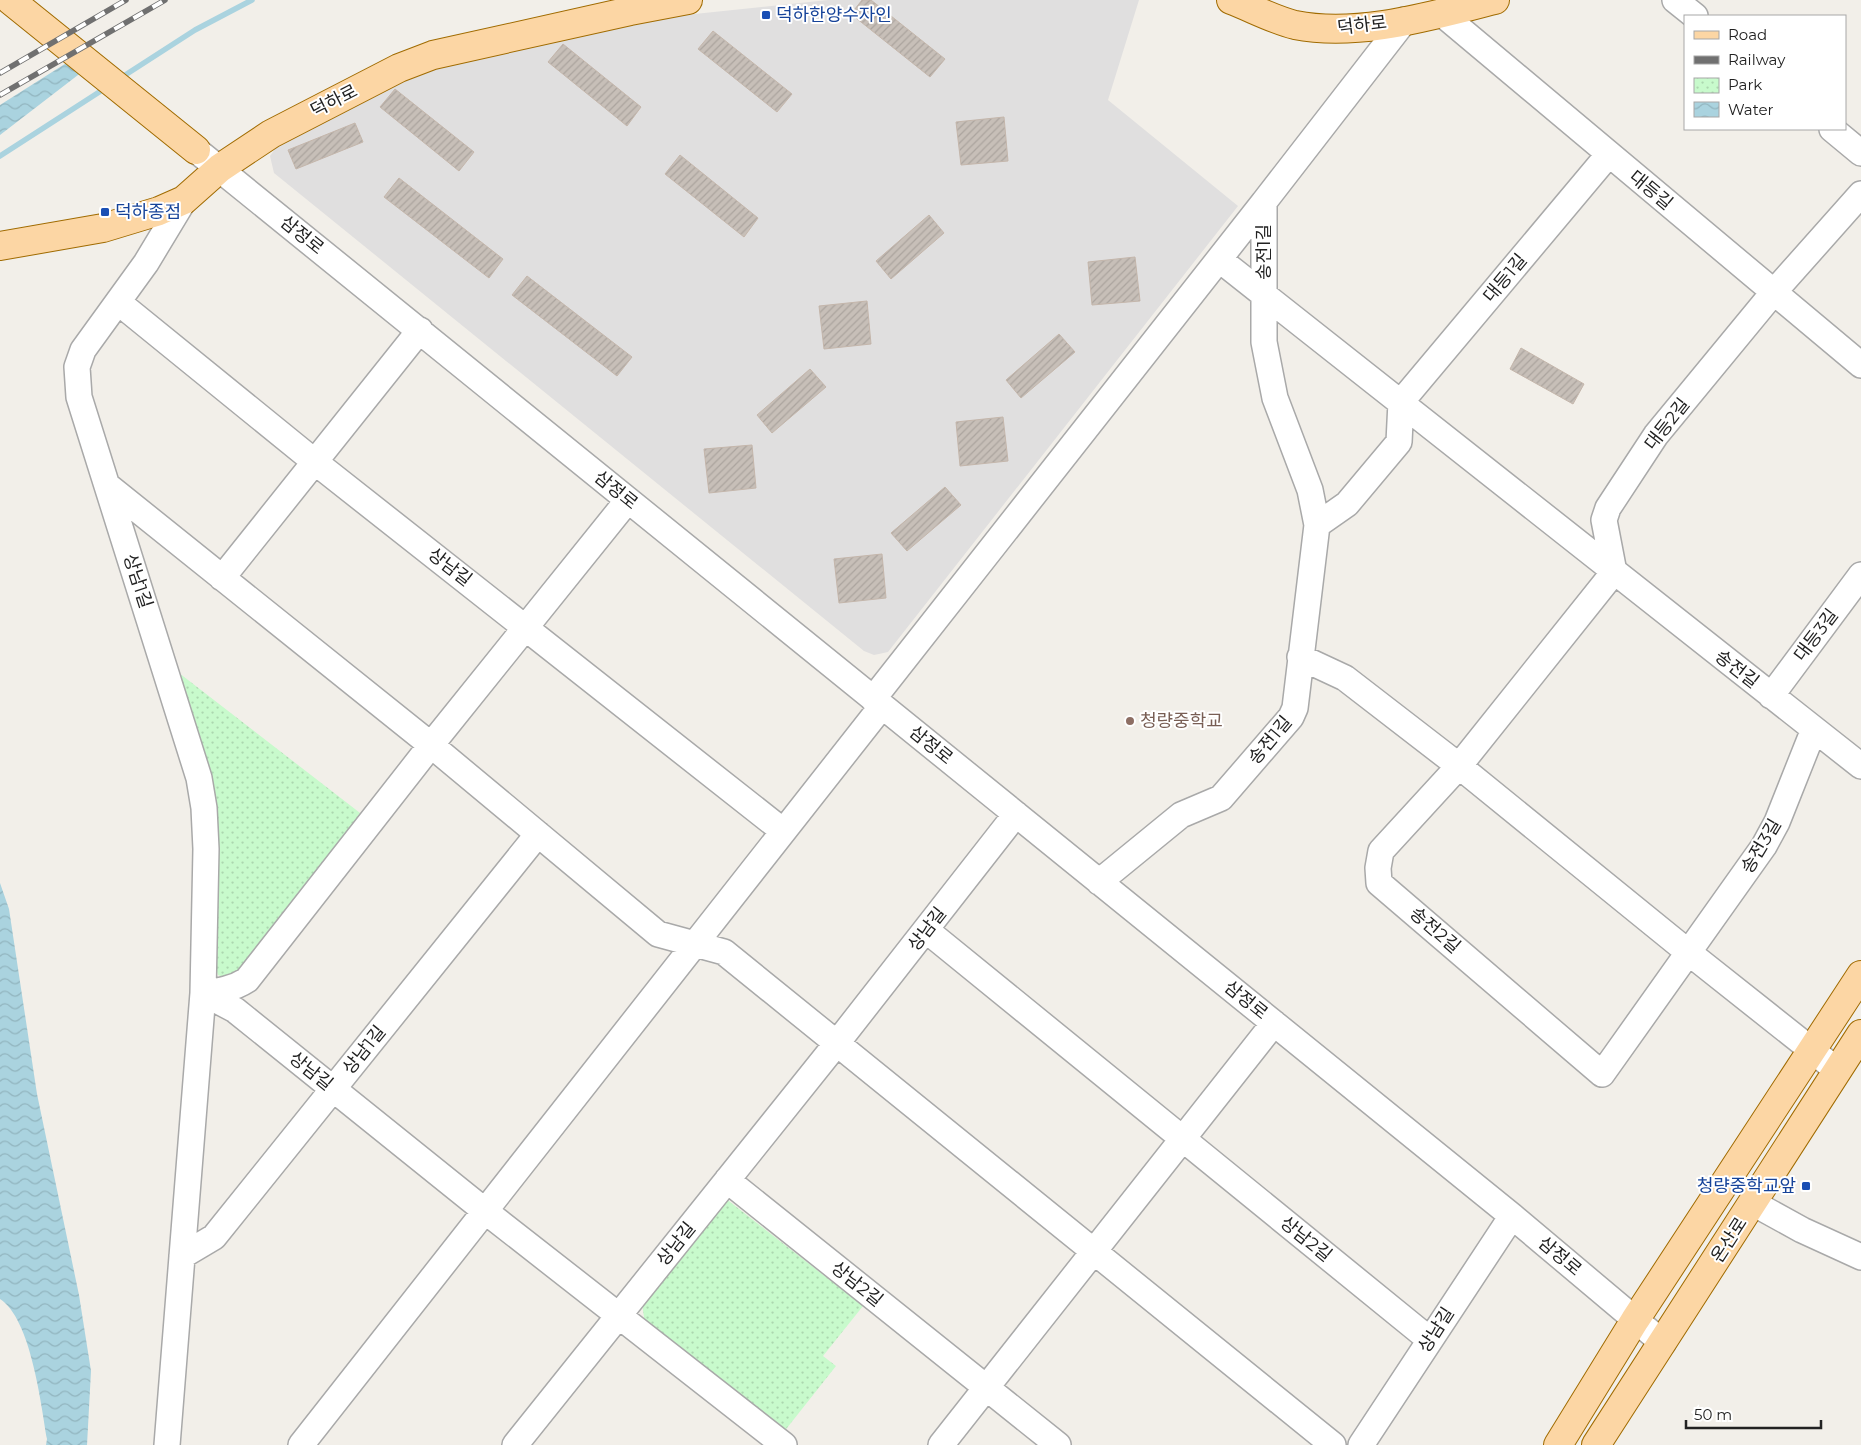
<svg xmlns="http://www.w3.org/2000/svg" width="1861" height="1445" viewBox="0 0 1861 1445" font-family="Montserrat,'Noto Sans KR',sans-serif">
	<style>
		.residential { fill: #e0dfdf }
		.park { fill: url(#park-dots) }
		.water { fill: url(#water-waves) }
		.lines { fill: none; stroke-linecap: round; stroke-linejoin: round }
		.stream { stroke: #aad3df; stroke-width: 5.5 }
		.building { fill: url(#building-hatch); stroke: #c4b6ab }
		.minor-casing { stroke: #a9a9a9; stroke-width: 28 }
		.major-casing { stroke: #a06b00; stroke-width: 30 }
		.minor { stroke: #fff; stroke-width: 25 }
		.major { stroke: #fcd6a4; stroke-width: 28 }
		.rail-casing { stroke: #707070; stroke-width: 5.5 }
		.rail { stroke: #fff; stroke-width: 4; stroke-dasharray: 11; stroke-linecap: butt }
		.transit-dot { fill: #1a4fb4; stroke: #fff; stroke-width: 2 }
		.education-dot { fill: #8d6e63; stroke: #fff; stroke-width: 2 }
		.labels { text-anchor: middle; stroke-width: 4; stroke-linejoin: round; paint-order: stroke }
		.transit-label { font-size: 18px; fill: #164399; stroke: #fff; text-anchor: start }
		.street-label { font-size: 18px; fill: #222; stroke: #fff }
		.education-label { font-size: 18px; fill: #785e54; stroke: #fff; text-anchor: start }
	</style>
	<defs>
		<pattern id="park-dots" width="8" height="8" patternUnits="userSpaceOnUse" patternTransform="scale(1.25)"><rect width="8" height="8" fill="#c8facc"/><path d="M2 2h.1M6 6h.1" fill="none" stroke="#acd6af" stroke-width="1.8" stroke-linecap="round"/></pattern>
		<pattern id="water-waves" width="16" height="10" patternUnits="userSpaceOnUse" patternTransform="scale(1.25)"><rect width="16" height="10" fill="#aad3df"/><path d="M0 5q4-4 8 0t8 0" fill="none" stroke="#92b5bf"/></pattern>
		<pattern id="building-hatch" width="6" height="6" patternUnits="userSpaceOnUse" patternTransform="scale(1.25)"><rect width="6" height="6" fill="#c7bfb8"/><path d="M-1 1l2-2M0 6l6-6M5 7l2-2" fill="none" stroke="#aba49e"/></pattern>
	</defs>
	<rect width="100%" height="100%" fill="#f2efe9"/>
	<path class="residential" d="M828 0H1139L1108 100 1238 206 888 652 874 655 864 651 274 173 270 156 280 142 436 64 666 17Z"/>
	<path class="park" d="M179 673 364 816 238 978 231 980 218 975 215 965Z
		M725 1198 863 1306 823 1356 836 1366 783 1433 645 1324 642 1303Z"/>
	<path class="water" d="M79 55 91 65 0 135V105Z
		M0 883 9 909 37 1094 79 1295 91 1371 87 1445H46L47 1439C41 1404 31 1319 0 1299Z"/>
	<g class="lines">
		<path class="stream" d="M119 79 195 30 252 0
			M0 156 107 87"/>
	</g>
	<path class="building" d="M862 0H871L945 59 930 77 851 14Z
		M713 31 792 94 777 112 698 49Z
		M563 44 641 107 627 126 548 62Z
		M395 89 474 152 459 171 380 107Z
		M1004 117 1008 161 961 165 956 122Z
		M355 123 363 142 296 169 288 150Z
		M680 155 758 218 744 237 665 174Z
		M399 178 503 259 489 278 384 197Z
		M929 215 944 233 891 279 876 261Z
		M1135 257 1140 301 1092 305 1088 262Z
		M527 276 632 357 617 376 512 295Z
		M867 301 871 344 824 349 819 306Z
		M1059 334 1075 352 1021 398 1006 380Z
		M1521 348 1584 384 1573 404 1510 369Z
		M810 369 826 387 772 433 757 415Z
		M1003 417 1008 461 960 466 956 422Z
		M752 445 756 488 709 493 704 449Z
		M945 487 961 505 907 551 891 533Z
		M882 554 886 598 839 603 834 559Z"/>
	<g class="lines">
		<defs>
			<path id="minor" d="M1675 0 1695 16
				M1441 13 1861 365
				M1832 129 1861 153
				M196 150 1512 1216 1663 1343
				M1220 260 1861 766
				M118 302 315 462 783 831
				M108 486 431 745 658 934 724 952 1333 1445
				M1317 525 1347 504 1399 442 1401 402 1609 154
				M1614 572 1459 766 1381 851 1378 868 1379 883 1602 1074 1764 846 1777 822 1814 729
				M1614 572 1604 520 1608 508 1656 435 1773 293 1861 194
				M222 578 420 330
				M1300 657 1345 678 1459 766 1688 952 1838 1071
				M1771 696 1861 575
				M873 699 1264 202
				M1099 882 1181 815 1221 798 1291 717 1295 708 1317 525 1310 490 1275 398 1264 342V202L1405 20
				M926 930 1430 1340
				M203 993 235 1010 485 1211 784 1445
				M203 993C219 991 233 989 247 980L431 745 628 500
				M727 1180 1058 1445
				M1753 1203 1802 1230 1861 1257
				M182 1256 214 1237 538 834
				M167 1445 203 993 206 849 204 808 199 778 79 397 77 367 83 350 146 263 184 200
				M301 1445 882 706
				M515 1445 837 1043 1016 814
				M941 1445 1274 1023
				M1361 1445 1512 1216"/>
			<path id="major" d="M10 0 196 150
				M1231 0C1252 8 1274 20 1295 25 1359 38 1433 15 1495 0
				M0 246 103 228 159 211 184 200 220 168 271 134 399 68 433 55 630 11 688 0
				M1558 1445 1635 1320 1861 975
				M1596 1445 1861 1034"/>
		</defs>
		<use href="#minor" class="minor-casing"/>
		<use href="#major" class="major-casing"/>
		<use href="#minor" class="minor"/>
		<use href="#major" class="major"/>
		<defs>
			<path id="rail" d="M0 73 126 0
				M0 95 165 0"/>
		</defs>
		<use href="#rail" class="rail-casing"/>
		<use href="#rail" class="rail"/>
	</g>
	<g class="transit-dot">
		<rect x="761" y="10" width="10" height="10" rx="2.5"/>
		<rect x="100" y="207" width="10" height="10" rx="2.5"/>
		<rect x="1801" y="1181" width="10" height="10" rx="2.5"/>
	</g>
	<circle class="education-dot" cx="1130" cy="721" r="5"/>
	<g class="labels">
		<g class="transit-label">
			<text x="776" y="21">덕하한양수자인</text>
			<text x="115" y="218">덕하종점</text>
			<text x="1796" y="1192" text-anchor="end">청량중학교앞</text>
		</g>
		<g class="street-label">
			<text transform="translate(1362 25) rotate(-7)" y="6">덕하로</text>
			<text transform="translate(334 101) rotate(-27)" y="6">덕하로</text>
			<text transform="translate(1651 190) rotate(40)" y="6">대등길</text>
			<text transform="translate(302 235) rotate(39)" y="6">삼정로</text>
			<text transform="translate(1264 252) rotate(-90)" y="6">송전1길</text>
			<text transform="translate(1505 278) rotate(-50)" y="6">대등1길</text>
			<text transform="translate(1667 424) rotate(-52)" y="6">대등2길</text>
			<text transform="translate(616 490) rotate(39)" y="6">삼정로</text>
			<text transform="translate(450 567) rotate(38)" y="6">상남길</text>
			<text transform="translate(138 581) rotate(72)" y="6">상남1길</text>
			<text transform="translate(1816 635) rotate(-53)" y="6">대등3길</text>
			<text transform="translate(1737 669) rotate(38)" y="6">송전길</text>
			<text transform="translate(1270 740) rotate(-50)" y="6">송전1길</text>
			<text transform="translate(931 745) rotate(39)" y="6">삼정로</text>
			<text transform="translate(1761 846) rotate(-59)" y="6">송전3길</text>
			<text transform="translate(927 929) rotate(-52)" y="6">상남길</text>
			<text transform="translate(1435 930) rotate(41)" y="6">송전2길</text>
			<text transform="translate(1246 1000) rotate(39)" y="6">삼정로</text>
			<text transform="translate(364 1050) rotate(-51)" y="6">상남1길</text>
			<text transform="translate(311 1071) rotate(39)" y="6">상남길</text>
			<text transform="translate(1306 1239) rotate(39)" y="6">상남2길</text>
			<text transform="translate(1729 1240) rotate(-57)" y="6">온산로</text>
			<text transform="translate(676 1244) rotate(-51)" y="6">상남길</text>
			<text transform="translate(1560 1256) rotate(40)" y="6">삼정로</text>
			<text transform="translate(857 1284) rotate(39)" y="6">상남2길</text>
			<text transform="translate(1436 1330) rotate(-57)" y="6">상남길</text>
		</g>
		<g class="education-label">
			<text x="1140" y="727">청량중학교</text>
		</g>
	</g>
	<rect x="1684" y="15" width="162" height="115" fill="#ffffff" stroke="#a7a7a7"/>
	<rect x="1694" y="31" width="25" height="8" fill="#fcd6a4" stroke="#a7a7a7"/>
	<text x="1728" y="40" font-size="15" fill="#222222">Road</text>
	<rect x="1694" y="56" width="25" height="8" fill="#707070" stroke="#a7a7a7"/>
	<text x="1728" y="65" font-size="15" fill="#222222">Railway</text>
	<rect x="1694" y="78" width="25" height="15" fill="url(#park-dots)" stroke="#a7a7a7"/>
	<text x="1728" y="90" font-size="15" fill="#222222">Park</text>
	<rect x="1694" y="102" width="25" height="15" fill="url(#water-waves)" stroke="#a7a7a7"/>
	<text x="1728" y="115" font-size="15" fill="#222222">Water</text>
	<path d="M1686 1420v8h135v-8" fill="none" stroke="#222222" stroke-width="2.5"/>
	<text x="1694" y="1420" font-size="15" fill="#222222" stroke="#ffffff" stroke-width="4" paint-order="stroke">50 m</text>
</svg>
